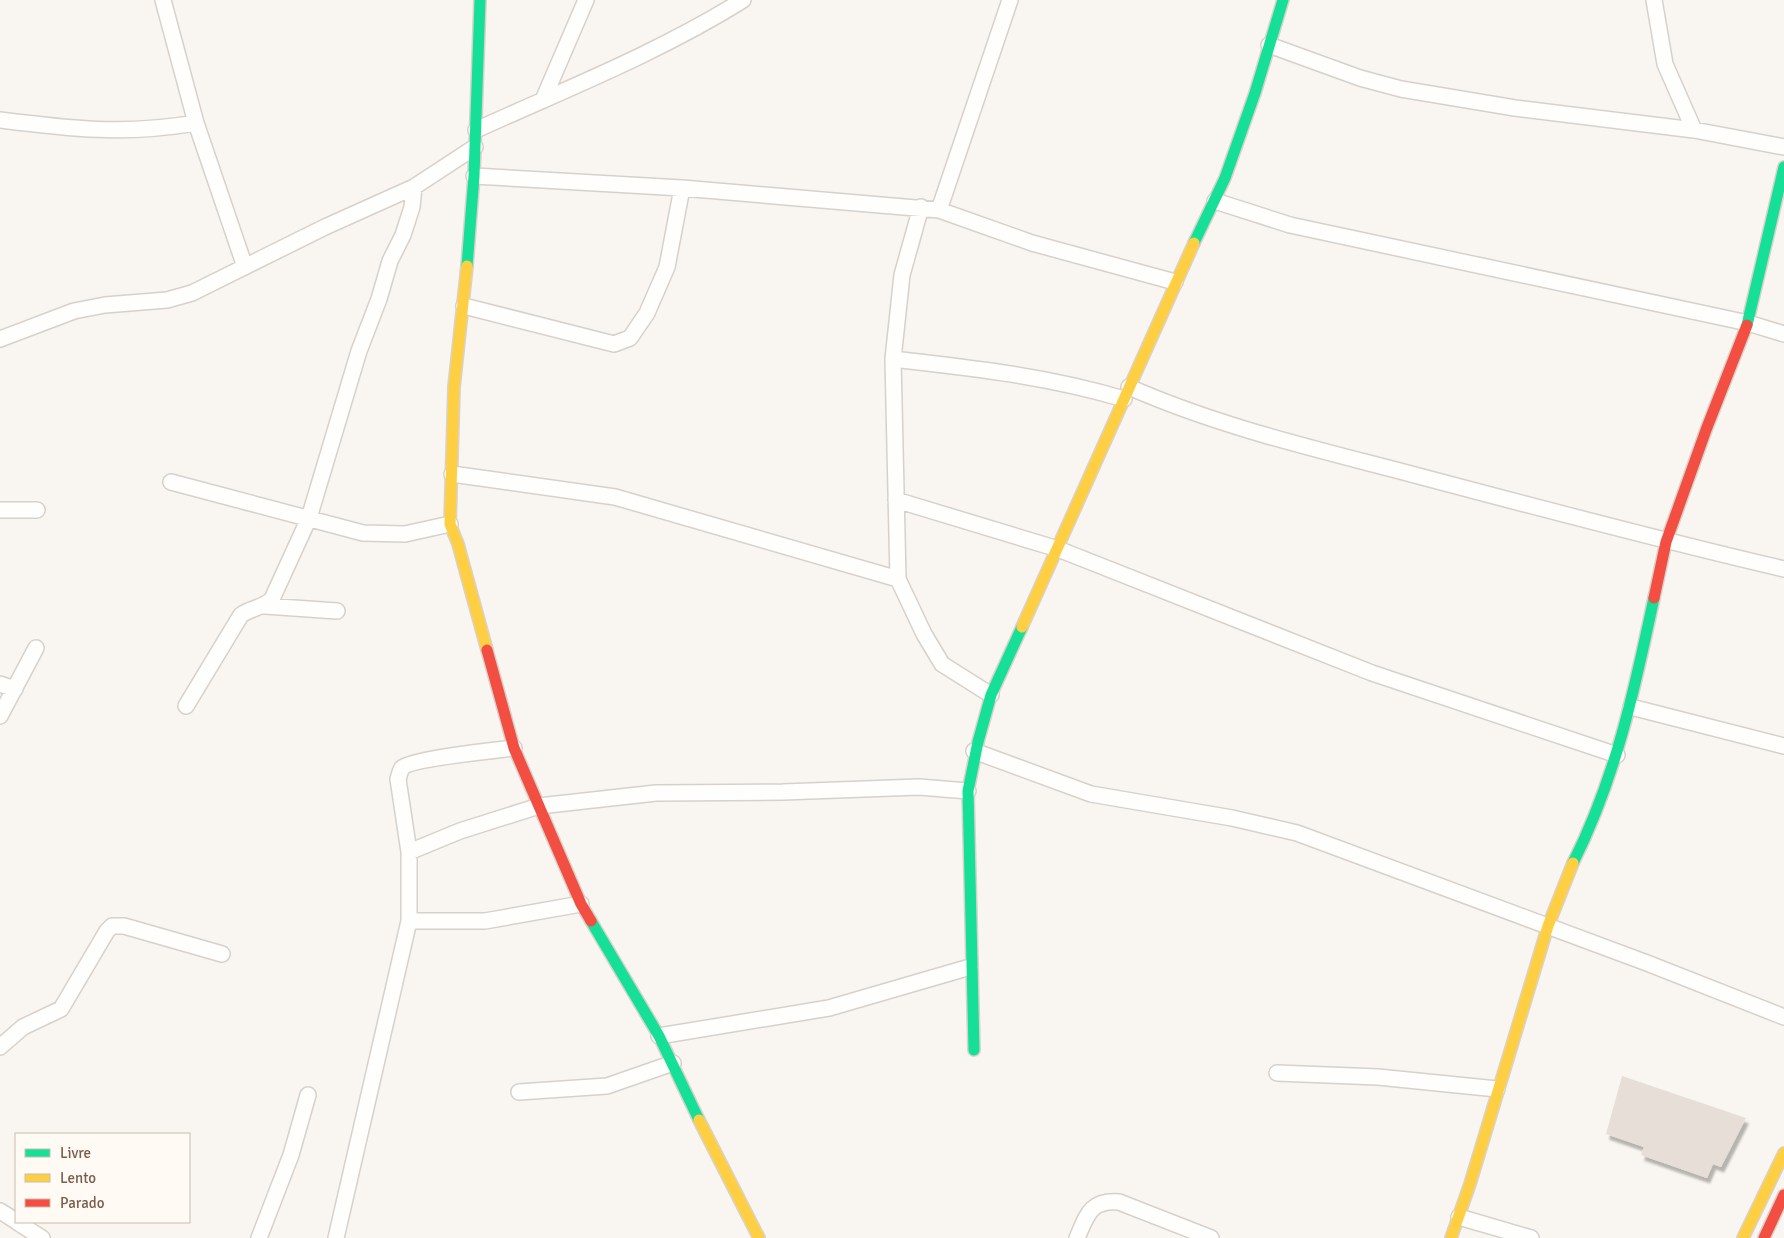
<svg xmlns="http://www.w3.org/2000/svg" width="1784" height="1238" viewBox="0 0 1784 1238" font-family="Signika,sans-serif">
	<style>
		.building { fill: #e6ded7; filter: url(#shadow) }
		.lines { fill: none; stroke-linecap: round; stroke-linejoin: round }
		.street-casing { stroke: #d7d1cb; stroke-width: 18 }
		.fast-casing { stroke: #d9d2cb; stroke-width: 14 }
		.slow-casing { stroke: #d9d2cb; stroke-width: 14 }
		.jam-casing { stroke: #d9d2cb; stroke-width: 14 }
		.street { stroke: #fefefd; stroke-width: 15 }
		.fast { stroke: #16e098; stroke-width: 11 }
		.slow { stroke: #ffcf43; stroke-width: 11 }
		.jam { stroke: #f24e42; stroke-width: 11 }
	</style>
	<defs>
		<filter id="shadow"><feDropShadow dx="3" dy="5.5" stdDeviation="1" flood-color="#0004"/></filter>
	</defs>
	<rect width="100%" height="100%" fill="#f9f5f0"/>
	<path class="building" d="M1622 1076 1746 1118 1721 1167 1713 1164 1707 1178 1641 1155 1644 1147 1606 1134Z"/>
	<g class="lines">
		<defs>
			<path id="street" d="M163 0 196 123 245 267
				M1654 0 1665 64 1694 130
				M1269 45 1360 78 1401 89 1515 108 1694 130 1784 147
				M543 100 586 0
				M0 120C70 129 125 135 196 123
				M476 130C566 89 658 53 743 0
				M474 176 682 188 939 210 1032 243 1175 282
				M1215 201 1290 225 1748 323 1784 334
				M921 207 902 275 893 359 898 579 924 634 942 664 991 695
				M939 210 1010 0
				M464 306 614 344 630 338 647 313 667 267 682 188
				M0 339 74 311 105 305 167 300 192 293 325 227 414 187 475 147
				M893 359C972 368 1047 376 1124 399
				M1129 387C1220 427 1316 449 1411 474 1535 507 1659 540 1784 569
				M452 474 615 497 898 579
				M171 482 363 533 405 534 450 524
				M896 500 1058 549 1372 673 1617 755
				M0 510H37
				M265 606 337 611
				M0 684 15 689
				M186 706 241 615C251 608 263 608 272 599L309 518 359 351 379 299 390 261 403 235 412 207 414 187
				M1631 707 1784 746
				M0 716 36 648
				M974 751 1091 794 1232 818 1297 833 1647 963 1784 1017
				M409 852 460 831 539 806 656 793 783 792 919 787 968 791
				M409 921H485L581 904
				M659 1036 829 1008 970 967
				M0 1047 23 1027 61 1009 107 931 112 926H124L222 954
				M1277 1073 1378 1077 1497 1089
				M519 1092 607 1086 673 1063
				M0 1211 16 1221
				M1459 1217 1531 1238
				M17 1222 42 1238
				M259 1238 291 1155 308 1095
				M336 1238 409 921V852L398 779C399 776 400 771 402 768 410 759 497 750 514 748
				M1077 1238C1087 1215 1090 1200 1119 1202L1211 1238"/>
			<path id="fast" d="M1194 243 1225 178 1255 93 1283 0
				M467 266 474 176 480 0
				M1747 325 1784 167
				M1573 863C1616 777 1634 692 1654 598
				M591 921 659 1036 699 1120
				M974 1050 968 791 978 742 991 695 1022 627"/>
			<path id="slow" d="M467 266 454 387 450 524 458 544 487 650
				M1022 627 1194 243
				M699 1120 759 1238
				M1451 1238 1470 1184 1548 926 1573 863
				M1743 1238 1784 1153"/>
			<path id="jam" d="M1654 598 1666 542 1706 430 1747 325
				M487 650 514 748 581 904 591 921
				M1764 1238 1784 1195"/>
		</defs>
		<use href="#street" class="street-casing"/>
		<use href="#fast" class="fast-casing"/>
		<use href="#slow" class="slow-casing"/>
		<use href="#jam" class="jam-casing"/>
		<use href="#street" class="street"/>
		<use href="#fast" class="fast"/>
		<use href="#slow" class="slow"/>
		<use href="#jam" class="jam"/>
	</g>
	<rect x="15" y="1133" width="175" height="90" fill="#fffaf3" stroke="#cabbb1"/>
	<rect x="25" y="1149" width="25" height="8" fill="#16e098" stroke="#cabbb1"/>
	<text x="60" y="1158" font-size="15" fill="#7a5c4d">Livre</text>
	<rect x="25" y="1174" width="25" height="8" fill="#ffcf43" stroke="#cabbb1"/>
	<text x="60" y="1183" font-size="15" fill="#7a5c4d">Lento</text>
	<rect x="25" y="1199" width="25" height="8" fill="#f24e42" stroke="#cabbb1"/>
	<text x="60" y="1208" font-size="15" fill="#7a5c4d">Parado</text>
</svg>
